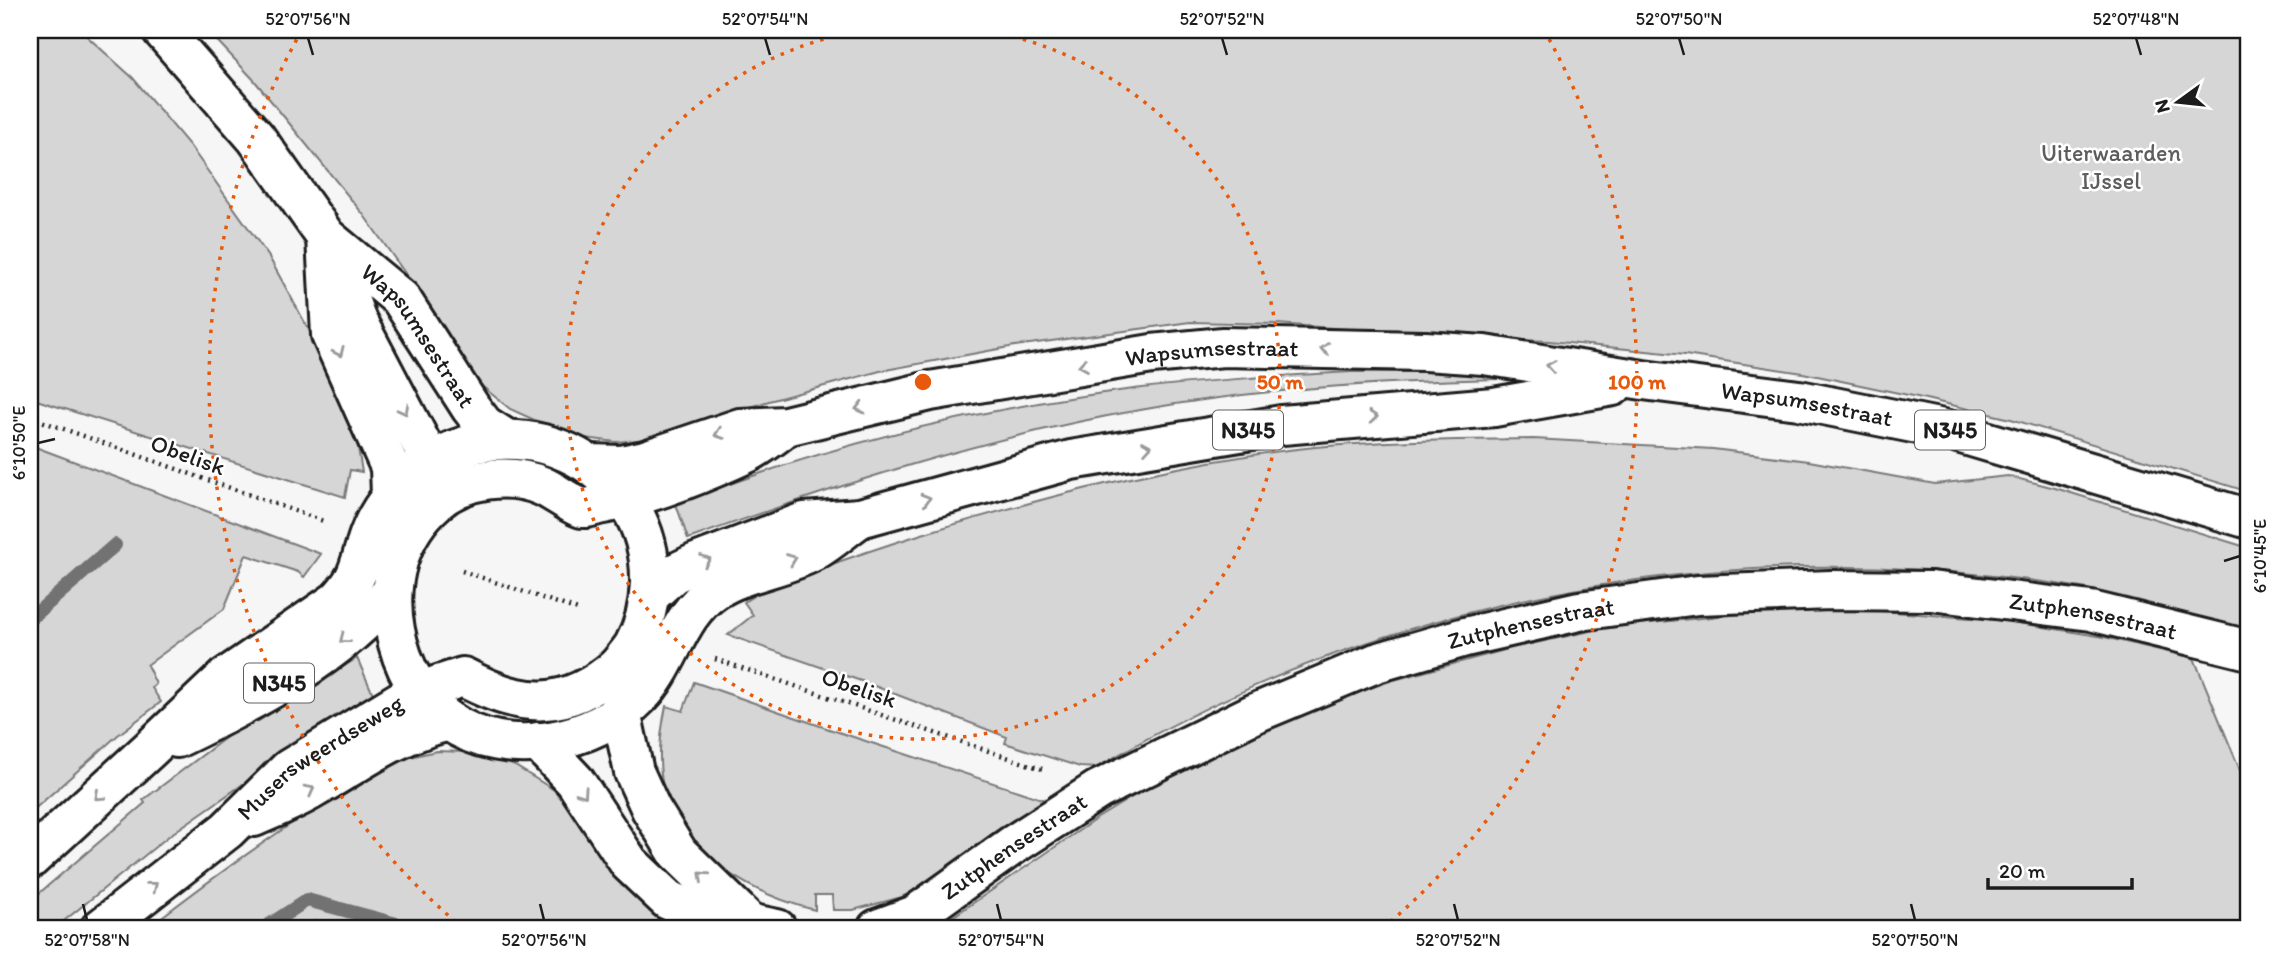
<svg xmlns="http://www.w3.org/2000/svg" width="2279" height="959" viewBox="0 0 2279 959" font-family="Itim,sans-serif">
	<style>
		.green { fill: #d6d6d6; stroke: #797979; stroke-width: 2 }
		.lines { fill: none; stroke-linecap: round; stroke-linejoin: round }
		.stream { stroke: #727272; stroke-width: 14 }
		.minor-casing { stroke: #1c1c1c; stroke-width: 44 }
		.major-casing { stroke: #1c1c1c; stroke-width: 44 }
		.path { stroke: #1c1c1c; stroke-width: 4.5; stroke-dasharray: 2 5; stroke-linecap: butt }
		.minor { stroke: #fff; stroke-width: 38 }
		.major { stroke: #fff; stroke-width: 38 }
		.oneway { stroke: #999 }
		.ticks { fill: none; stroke: #1c1c1c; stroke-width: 2.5 }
		.ring { fill: none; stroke: #e8590c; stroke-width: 3.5; stroke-dasharray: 3.5 7 }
		.labels { text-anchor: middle; stroke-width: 5; stroke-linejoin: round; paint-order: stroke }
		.shield { fill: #fff; stroke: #606060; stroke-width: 2 }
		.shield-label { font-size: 23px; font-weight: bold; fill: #1c1c1c }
		.park-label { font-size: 24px; fill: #5d5d5d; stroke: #fff }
		.street-label { font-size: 24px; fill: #1c1c1c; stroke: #fff }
		.centre { fill: #e8590c; stroke: #fff; stroke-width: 3.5 }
		.ring-label { font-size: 21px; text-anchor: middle; font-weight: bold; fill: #e8590c; stroke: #fff; stroke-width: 5; stroke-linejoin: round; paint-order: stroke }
		.neatline { fill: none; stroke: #1c1c1c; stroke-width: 2.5 }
		.ticks-label { font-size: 18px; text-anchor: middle; fill: #1c1c1c }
	</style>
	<rect width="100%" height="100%" fill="#f6f6f6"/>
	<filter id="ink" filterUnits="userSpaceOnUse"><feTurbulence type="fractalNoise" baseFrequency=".0143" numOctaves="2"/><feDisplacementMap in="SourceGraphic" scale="14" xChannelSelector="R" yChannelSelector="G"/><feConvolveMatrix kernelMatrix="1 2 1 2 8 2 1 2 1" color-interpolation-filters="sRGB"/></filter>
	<g filter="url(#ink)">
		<path class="green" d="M30 30H80L133 78 190 146 269 257 326 361 354 423 362 472 350 470 345 497 30 398V261L33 253 30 239Z
			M207 30H2249V492L2011 419 1913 396 1803 373 1685 355 1549 341 1474 338 1277 324 1190 322 1015 346 880 371 769 401 647 439 616 442 585 438 541 423 510 409 483 387 464 366 407 276 363 214 254 80Z
			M1351 372H1499L1498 379C1378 382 1258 389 1140 410 984 437 836 486 688 539L676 504C821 447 978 408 1134 389 1206 380 1278 376 1351 372Z
			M1534 439 1713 449 1809 461 1935 484 2008 476 2055 488 2249 548V632C2195 616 2142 600 2087 589 2034 579 1980 574 1926 570 1638 551 1343 619 1096 768L1080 767 1005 743 1007 737 864 682 728 635 753 615 744 602C766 587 791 579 816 570 851 557 887 545 922 534 1031 501 1140 472 1252 455 1345 440 1440 440 1534 439Z
			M30 445 321 554 304 577 298 572 246 555 224 609 147 665 156 684 152 688 161 702 118 735 30 813Z
			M1868 610 2008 621 2104 637 2194 658 2249 792V929H935L1096 819 1150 786 1202 759 1311 709 1390 681 1512 648 1609 627 1763 612Z
			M357 658 373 694 277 754 279 759 170 835 54 929H30V901L145 803 143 800 253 717 257 722Z
			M694 682 829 729 1045 800 993 833 923 886 902 897 853 910H833L832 895H815V910C757 896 679 855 664 792 657 762 660 735 666 706L683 711Z
			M437 751 467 752 491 757 515 766 554 790 671 920 688 929H351L316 920 302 929H146C200 887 255 847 312 810 336 795 359 777 385 766 402 758 419 755 437 751Z"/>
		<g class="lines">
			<path class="stream" d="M30 619 115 545
				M263 929 307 900 415 929"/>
			<defs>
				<g id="minor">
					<path id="s1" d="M162 30 256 138 326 237 401 299 471 408 484 425 506 439"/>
					<path d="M326 237 331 335 390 467 391 496"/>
					<path d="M339 272 357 321 431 462"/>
					<path d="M621 712 634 772 651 809 678 853 751 924"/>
					<path d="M538 742 575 781 629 863 668 900 709 915 777 929"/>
					<path id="s2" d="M877 929 915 915 1013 845 1098 790 1253 714 1376 663 1465 637 1579 611 1698 595 1831 590 1931 591 2091 611 2249 650"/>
				</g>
				<g id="major">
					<path d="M780 431C770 438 759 447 747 453 704 473 646 496 598 505 594 506 586 509 582 508 575 507 552 490 542 486 509 472 463 478 436 502 399 534 386 583 395 630 401 664 420 701 449 721 506 761 594 744 641 695 671 664 677 615 715 590 744 571 783 568 814 551 830 542 845 528 860 518"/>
					<path id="s3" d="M590 464 621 465 645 460 740 428 786 426 930 391 1152 354 1223 347 1425 351 1484 355 1643 380 1799 400 1948 430 2249 519"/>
					<path d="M649 596 673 574 696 563 804 522 860 518 1071 460 1282 425 1494 407 1613 386"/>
					<path d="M177 738C250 703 342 656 392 591"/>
					<path d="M254 817C274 808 295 800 313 789 360 762 395 734 449 721"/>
					<path d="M30 859 149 750 225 678 337 601C361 576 358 566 369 535 380 505 403 480 429 463 525 402 653 468 650 583 649 604 644 627 634 645 630 652 623 659 618 666L621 712"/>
					<path id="s4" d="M100 929 227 830 289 769 402 700 420 691 463 677C521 708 566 712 618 666"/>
				</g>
			</defs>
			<use href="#minor" class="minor-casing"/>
			<use href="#major" class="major-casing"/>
			<path class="path" d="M30 417 326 522
				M462 571 581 611
				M715 659 1045 770"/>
			<use href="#minor" class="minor"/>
			<use href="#major" class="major"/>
		</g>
		<defs><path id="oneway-chevron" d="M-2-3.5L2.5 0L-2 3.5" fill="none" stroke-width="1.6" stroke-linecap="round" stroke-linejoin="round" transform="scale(1.75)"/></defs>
		<g class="oneway">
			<use href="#oneway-chevron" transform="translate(1325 349) rotate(-179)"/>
			<use href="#oneway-chevron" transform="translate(339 352) rotate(66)"/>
			<use href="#oneway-chevron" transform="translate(1083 365) rotate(171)"/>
			<use href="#oneway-chevron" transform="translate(1551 366) rotate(-171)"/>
			<use href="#oneway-chevron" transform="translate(860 408) rotate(166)"/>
			<use href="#oneway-chevron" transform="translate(404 410) rotate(62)"/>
			<use href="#oneway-chevron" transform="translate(1373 417) rotate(-5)"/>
			<use href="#oneway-chevron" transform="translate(719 434) rotate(161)"/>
			<use href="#oneway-chevron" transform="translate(1147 447) rotate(-10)"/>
			<use href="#oneway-chevron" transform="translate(926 499) rotate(-16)"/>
			<use href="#oneway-chevron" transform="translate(792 559) rotate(-21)"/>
			<use href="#oneway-chevron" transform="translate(706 560) rotate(-20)"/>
			<use href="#oneway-chevron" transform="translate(344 639) rotate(142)"/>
			<use href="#oneway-chevron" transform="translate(310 790) rotate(-28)"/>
			<use href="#oneway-chevron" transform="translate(583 793) rotate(56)"/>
			<use href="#oneway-chevron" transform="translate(99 796) rotate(138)"/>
			<use href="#oneway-chevron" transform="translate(703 876) rotate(-137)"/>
			<use href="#oneway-chevron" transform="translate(153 886) rotate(-38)"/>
		</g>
	</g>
	<path class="ticks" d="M308 38 313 55M765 38 770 55M1222 38 1227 55M1679 38 1684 55M2136 38 2141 55M38 443 55 439M2224 561 2240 556M83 904 87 920M540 904 544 920M997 904 1001 920M1454 904 1458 920M1911 904 1915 920"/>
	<g class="ring">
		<path d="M982 30A357 357 0 1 1 864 30"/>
		<path d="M464 929A714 714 0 0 1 302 30M1544 30A714 714 0 0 1 1382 929"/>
	</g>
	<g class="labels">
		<g class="shield">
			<rect x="1213" y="410.5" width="70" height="39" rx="5"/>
			<rect x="1915" y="410.5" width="70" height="39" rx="5"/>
			<rect x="244" y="663.5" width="70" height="39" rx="5"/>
		</g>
		<g class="shield-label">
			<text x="1248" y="438">N345</text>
			<text x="1950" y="438">N345</text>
			<text x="279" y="691">N345</text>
		</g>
		<g class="park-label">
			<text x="2111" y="161">Uiterwaarden<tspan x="2111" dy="28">IJssel</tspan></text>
		</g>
		<g class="street-label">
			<text dy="8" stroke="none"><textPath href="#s1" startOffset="401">Wapsumsestraat</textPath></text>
			<text dy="8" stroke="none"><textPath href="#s3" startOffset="635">Wapsumsestraat</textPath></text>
			<text dy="8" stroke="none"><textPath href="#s3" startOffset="1234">Wapsumsestraat</textPath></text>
			<text transform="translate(188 455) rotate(20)" y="8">Obelisk</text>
			<text dy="8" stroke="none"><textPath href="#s2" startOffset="1295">Zutphensestraat</textPath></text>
			<text dy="8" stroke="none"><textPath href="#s2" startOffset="728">Zutphensestraat</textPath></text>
			<text transform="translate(859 688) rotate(19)" y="8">Obelisk</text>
			<text dy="8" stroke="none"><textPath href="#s4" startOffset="280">Musersweerdseweg</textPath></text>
			<text dy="8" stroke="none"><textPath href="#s2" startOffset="161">Zutphensestraat</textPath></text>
		</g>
	</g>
	<circle cx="923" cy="382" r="10" class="centre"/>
	<g class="ring-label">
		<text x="1280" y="389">50 m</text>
		<text x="1637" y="389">100 m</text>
	</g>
	<rect width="2279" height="959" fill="none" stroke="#fff" stroke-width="77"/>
	<g transform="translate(2178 102) rotate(255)" stroke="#ffffff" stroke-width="5" paint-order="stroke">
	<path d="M0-5L12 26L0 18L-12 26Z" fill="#1c1c1c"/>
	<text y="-10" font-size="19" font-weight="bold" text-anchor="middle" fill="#1c1c1c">N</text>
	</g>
	<path d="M1988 878v10h144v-10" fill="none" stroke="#1c1c1c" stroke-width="3.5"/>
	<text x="1999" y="878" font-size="21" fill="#1c1c1c" stroke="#ffffff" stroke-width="5" paint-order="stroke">20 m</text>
	<rect x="38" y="38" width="2202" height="882" class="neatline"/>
	<g class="ticks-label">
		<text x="308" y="25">52°07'56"N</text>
		<text x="765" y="25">52°07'54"N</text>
		<text x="1222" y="25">52°07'52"N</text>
		<text x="1679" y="25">52°07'50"N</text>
		<text x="2136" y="25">52°07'48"N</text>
		<text transform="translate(19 443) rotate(-90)" y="6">6°10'50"E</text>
		<text transform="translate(2260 556) rotate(-90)" y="6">6°10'45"E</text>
		<text x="87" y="946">52°07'58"N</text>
		<text x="544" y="946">52°07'56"N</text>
		<text x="1001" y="946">52°07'54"N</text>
		<text x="1458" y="946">52°07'52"N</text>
		<text x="1915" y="946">52°07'50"N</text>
	</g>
</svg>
